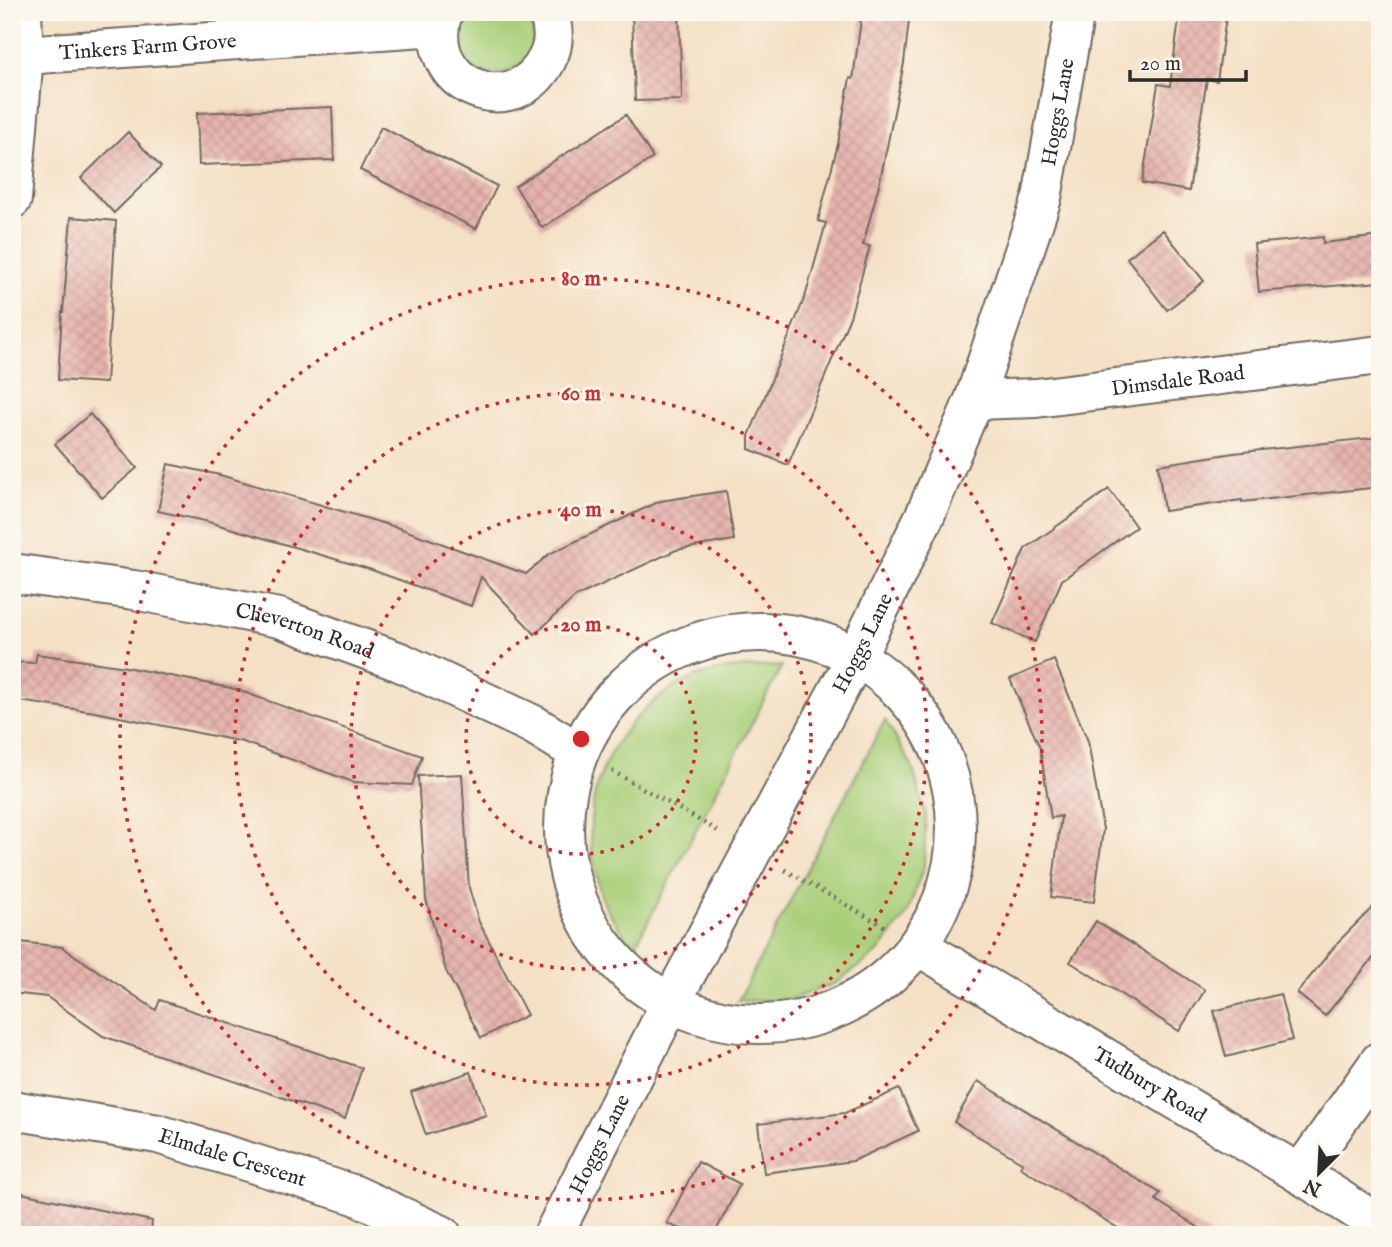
<svg xmlns="http://www.w3.org/2000/svg" width="1392" height="1247" viewBox="0 0 1392 1247" font-family="'IM FELL English',serif">
	<style>
		.grass { fill: #a9cf79; stroke: #6a7d52; stroke-width: 2 }
		.building { fill: url(#building-cross-hatch) }
		.lines { fill: none; stroke-linecap: round; stroke-linejoin: round }
		.minor-casing { stroke: #716a61; stroke-width: 42 }
		.path { stroke: #716a61; stroke-width: 4.5; stroke-dasharray: 2 5; stroke-linecap: butt }
		.minor { stroke: #fff; stroke-width: 38 }
		.ring { fill: none; stroke: #d62828; stroke-width: 3.5; stroke-dasharray: 3.5 7 }
		.labels { text-anchor: middle; stroke-width: 6; stroke-linejoin: round; paint-order: stroke }
		.street-label { font-size: 21px; fill: #2b2b2b; stroke: #fbf7ec }
		.centre { fill: #d62828; stroke: #fbf7ec; stroke-width: 3.5 }
		.ring-label { font-size: 21px; text-anchor: middle; font-weight: bold; fill: #d62828; stroke: #fbf7ec; stroke-width: 6; stroke-linejoin: round; paint-order: stroke }
	</style>
	<defs>
		<pattern id="building-cross-hatch" width="8" height="8" patternUnits="userSpaceOnUse" patternTransform="scale(1.75)"><rect width="8" height="8" fill="#e6b4ad"/><path d="M0 0l8 8M0 8l8-8" fill="none" stroke="#c59b95"/></pattern>
	</defs>
	<rect width="100%" height="100%" fill="#fbf7ec"/>
	<filter id="ink" filterUnits="userSpaceOnUse"><feTurbulence type="fractalNoise" baseFrequency=".0143" numOctaves="2"/><feDisplacementMap in="SourceGraphic" scale="14" xChannelSelector="R" yChannelSelector="G"/><feConvolveMatrix kernelMatrix="1 2 1 2 8 2 1 2 1" color-interpolation-filters="sRGB"/></filter>
	<filter id="wash" filterUnits="userSpaceOnUse"><feTurbulence type="fractalNoise" baseFrequency=".00686" numOctaves="4" result="noise"/><feDisplacementMap in="SourceGraphic" scale="28" xChannelSelector="R" yChannelSelector="G"/><feGaussianBlur stdDeviation="1.57" result="paint"/><feColorMatrix in="noise" values="0 0 0 0 0 0 0 0 0 0 0 0 0 0 0 0 0 1.4 0 .05"/><feComposite in="paint" operator="in"/></filter>
	<g filter="url(#wash)">
		<rect width="100%" height="100%" fill="#f4e0c5"/>
		<path class="grass" d="M464 12H526C561 73 464 99 458 43 457 31 456 22 464 12Z
			M782 666 634 948C624 933 611 919 604 903 600 895 599 885 597 877 575 800 611 720 682 683 713 666 748 667 782 666Z
			M885 720 912 766 926 815 924 866 907 914 876 954 836 983 788 1000 738 1001Z"/>
		<g id="blocks">
			<path class="building" d="M632 12H679L682 100 635 101Z
				M862 12H910L904 63 880 181 863 245 870 246 850 317 788 465 749 449V436L806 294 826 223 818 221 838 144 850 78 853 79Z
				M1180 12 1226 17 1217 81 1207 79 1189 191 1142 183 1158 84 1170 86Z
				M332 107 334 160 199 165 197 113Z
				M626 115 653 158 542 228 515 186Z
				M381 127 497 186 476 229 360 170Z
				M128 132 161 167 114 213 81 178Z
				M71 217 116 221 106 383 58 380 62 312H63Z
				M1163 230 1204 281 1167 310 1127 258Z
				M1380 236V282L1259 292 1254 244 1323 237V243Z
				M90 414 137 468 102 498 55 444Z
				M1380 437V487L1242 502V500L1164 511 1158 465 1234 453Z
				M168 464 220 475 399 528 526 574 549 554 660 501 726 491 734 540 676 550 575 597 535 634 481 577 471 606 369 569 209 522 158 511Z
				M1109 489 1136 527 1062 580 1035 642 992 623 1025 549Z
				M37 654 126 667 235 689 422 756 412 785 353 782 243 742 95 712 12 700V662L35 663Z
				M1054 660 1088 741 1103 829 1094 902 1051 897 1061 816 1051 818 1040 748 1010 679Z
				M462 774 469 888 479 922 527 1015 481 1038 446 971 426 899 418 776Z
				M1380 900V950L1325 1016 1297 993 1338 942Z
				M1096 921 1205 990 1179 1031 1070 962Z
				M12 941 62 947 156 1010 160 1000 362 1068 345 1119 103 1036 47 997 12 993Z
				M1280 994 1292 1040 1226 1057 1214 1011Z
				M471 1072 486 1115 426 1135 411 1092Z
				M978 1081 1160 1193 1156 1200 1210 1235H1129L1020 1167 1023 1163 954 1122Z
				M899 1089 918 1131 853 1161 764 1173 758 1124 845 1113Z
				M698 1162 740 1184 714 1235H691L667 1223Z
				M12 1191 152 1221 151 1235H12Z"/>
		</g>
	</g>
	<g filter="url(#ink)">
		<use href="#blocks" fill-opacity="0" stroke="#716a61" stroke-width="2"/>
		<g class="lines">
			<defs>
				<g id="minor">
					<path d="M443 12C419 86 515 124 547 59 555 44 554 28 548 12"/>
					<path id="s1" d="M24 55 438 26"/>
					<path d="M12 199 24 55 22 12"/>
					<path id="s2" d="M974 400 1036 398 1380 355"/>
					<path id="s3" d="M12 573 134 590 279 618 400 662 534 725 578 752"/>
					<circle cx="760" cy="828" r="196"/>
					<path id="s4" d="M918 946 1300 1174 1380 1225"/>
					<path id="s5" d="M12 1110 158 1134 355 1195 442 1235"/>
					<path d="M1300 1174 1380 1061"/>
					<path id="s6" d="M553 1235 670 1004 856 657 926 513 974 400 1042 198 1075 12"/>
				</g>
			</defs>
			<use href="#minor" class="minor-casing"/>
			<path class="path" d="M612 771 720 832
				M785 870 887 928"/>
			<use href="#minor" class="minor"/>
		</g>
	</g>
	<g class="ring">
		<circle cx="581" cy="739" r="115"/>
		<circle cx="581" cy="739" r="230"/>
		<circle cx="581" cy="739" r="346"/>
		<circle cx="581" cy="739" r="461"/>
	</g>
	<g class="labels">
		<g class="street-label">
			<text dy="7" stroke="none"><textPath href="#s1" startOffset="124">Tinkers Farm Grove</textPath></text>
			<text dy="7" stroke="none"><textPath href="#s6" startOffset="1236">Hoggs Lane</textPath></text>
			<text dy="7" stroke="none"><textPath href="#s2" startOffset="205">Dimsdale Road</textPath></text>
			<text dy="7" stroke="none"><textPath href="#s3" startOffset="299">Cheverton Road</textPath></text>
			<text dy="7" stroke="none"><textPath href="#s6" startOffset="668">Hoggs Lane</textPath></text>
			<text dy="7" stroke="none"><textPath href="#s4" startOffset="270">Tudbury Road</textPath></text>
			<text dy="7" stroke="none"><textPath href="#s6" startOffset="102">Hoggs Lane</textPath></text>
			<text dy="7" stroke="none"><textPath href="#s5" startOffset="226">Elmdale Crescent</textPath></text>
		</g>
	</g>
	<circle cx="581" cy="739" r="10" class="centre"/>
	<g class="ring-label">
		<text x="581" y="285">80 m</text>
		<text x="581" y="400">60 m</text>
		<text x="581" y="516">40 m</text>
		<text x="581" y="631">20 m</text>
	</g>
	<rect width="1392" height="1247" fill="none" stroke="#fbf7ec" stroke-width="42"/>
	<g transform="translate(1319 1173) rotate(204)" stroke="#fbf7ec" stroke-width="5" paint-order="stroke">
	<path d="M0-5L12 26L0 18L-12 26Z" fill="#2b2b2b"/>
	<text y="-10" font-size="19" font-weight="bold" text-anchor="middle" fill="#2b2b2b">N</text>
	</g>
	<path d="M1130 70v10h116v-10" fill="none" stroke="#2b2b2b" stroke-width="3.5"/>
	<text x="1140" y="70" font-size="21" fill="#2b2b2b" stroke="#fbf7ec" stroke-width="5" paint-order="stroke">20 m</text>
</svg>
